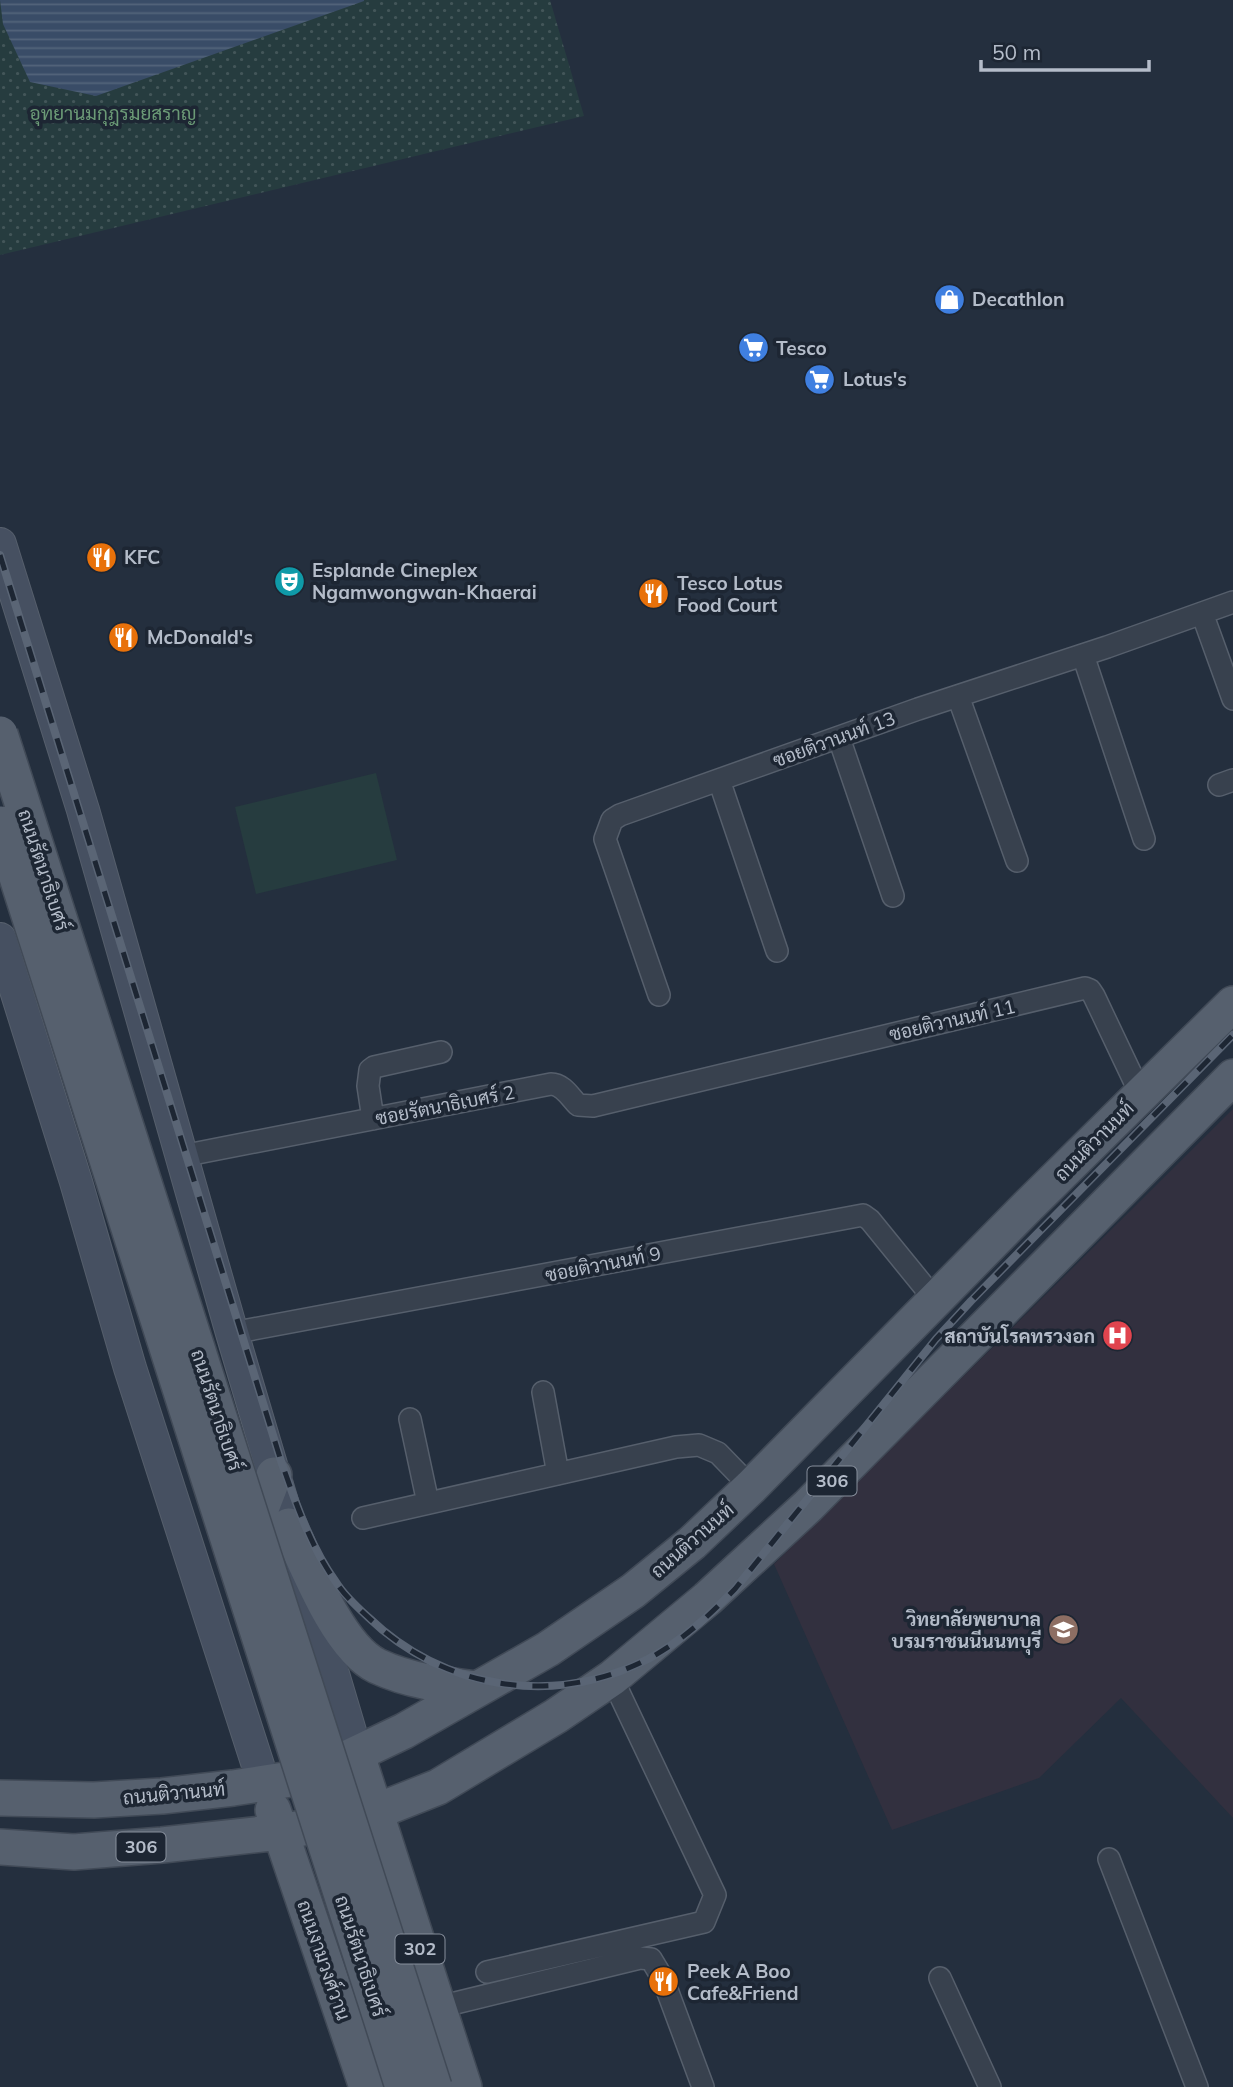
<svg xmlns="http://www.w3.org/2000/svg" width="1233" height="2087" viewBox="0 0 1233 2087" font-family="Mulish,Sarabun,sans-serif">
	<style>
		.medical { fill: #32303f }
		.park { fill: url(#park-dots) }
		.garden { fill: #263c3f }
		.water { fill: url(#water-rules) }
		.lines { fill: none; stroke-linecap: round; stroke-linejoin: round }
		.minor-casing { stroke: #565f6c; stroke-width: 24 }
		.secondary-casing { stroke: #565f6c; stroke-width: 34 }
		.primary-casing { stroke: #414a57; stroke-width: 38 }
		.minor { stroke: #38414e; stroke-width: 21 }
		.secondary { stroke: #465061; stroke-width: 32 }
		.primary { stroke: #56606e; stroke-width: 35 }
		.rail-casing { stroke: #5a6575; stroke-width: 8 }
		.rail { stroke: #1d2633; stroke-width: 5; stroke-dasharray: 16; stroke-linecap: butt }
		.primary-bridge-casing { stroke: #414a57; stroke-width: 38; stroke-linecap: butt }
		.primary-bridge { stroke: #56606e; stroke-width: 35 }
		.labels { text-anchor: middle; stroke-width: 7; stroke-linejoin: round; paint-order: stroke }
		.shield { fill: #1d2633; stroke: #878f9c; stroke-width: 2 }
		.shield-label { font-size: 18px; font-weight: bold; fill: #b4bcc9 }
		.park-label { font-size: 19px; fill: #6b9a76; stroke: #1d2633 }
		.poi-label { font-size: 19px; font-weight: bold; fill: #b4bcc9; stroke: #1d2633; text-anchor: start }
		.street-label { font-size: 19px; fill: #b4bcc9; stroke: #1d2633 }
	</style>
	<defs>
		<pattern id="park-dots" width="8" height="8" patternUnits="userSpaceOnUse" patternTransform="scale(1.75)"><rect width="8" height="8" fill="#263c3f"/><path d="M2 2h.1M6 6h.1" fill="none" stroke="#435659" stroke-width="1.8" stroke-linecap="round"/></pattern>
		<pattern id="water-rules" width="6" height="5" patternUnits="userSpaceOnUse" patternTransform="scale(1.75)"><rect width="6" height="5" fill="#394c67"/><path d="M0 2.5h6" fill="none" stroke="#53647b"/></pattern>
	</defs>
	<rect width="100%" height="100%" fill="#242f3e"/>
	<path class="medical" d="M1233 1109V1818L1121 1698 1039 1778 892 1830 774 1564Z"/>
	<path class="park" d="M0 0H550L584 116 0 255Z"/>
	<path class="garden" d="M376 773 397 860 256 894 235 807Z"/>
	<path class="water" d="M0 0H364V1L96 96 30 82 3 24Z"/>
	<g class="lines">
		<defs>
			<path id="minor" d="M1202 613 1233 699
				M1083 655 1144 839
				M958 696 1017 861
				M839 738 893 896
				M719 780 777 951
				M1219 785 1233 780
				M659 995 605 839 612 820 620 815 918 709 1107 647 1233 602
				M373 1119 368 1086 370 1070 374 1067 441 1052
				M182 1156 551 1084C563 1084 570 1097 578 1105L593 1106 1085 988 1090 990 1094 996 1141 1095
				M232 1333 863 1215 870 1220 935 1300
				M543 1392 558 1474
				M410 1419 428 1503
				M363 1518 676 1447 699 1445 718 1453 751 1487
				M1109 1859 1197 2087
				M487 1972 704 1922 715 1895 612 1678
				M940 1978 990 2087
				M439 2007 640 1958 651 1959 663 1979 703 2087"/>
			<path id="secondary" d="M0 544 83 810 232 1333 357 1755
				M0 939 76 1182 130 1368 264 1784"/>
			<path id="primary" d="M289 1526C307 1565 338 1647 377 1666 409 1681 443 1685 477 1689
				M253 1545 259 1514 274 1475
				M357 1755 464 2087
				M0 1798 94 1800 162 1796 233 1788 310 1776 404 1731 548 1649 633 1591 692 1543 751 1487 1027 1207 1233 1004
				M273 1810 367 2087
				M0 1847 74 1852 162 1845 281 1832 340 1821 375 1812 438 1787 556 1716 612 1678 707 1599 808 1506 1233 1077"/>
		</defs>
		<use href="#minor" class="minor-casing"/>
		<use href="#secondary" class="secondary-casing"/>
		<use href="#primary" class="primary-casing"/>
		<use href="#minor" class="minor"/>
		<use href="#secondary" class="secondary"/>
		<use href="#primary" class="primary"/>
		<defs>
			<path id="rail" d="M0 555 281 1461C296 1503 310 1546 336 1582 344 1595 357 1607 368 1617 444 1690 554 1707 648 1659 682 1641 709 1616 735 1589L936 1339 971 1301 1233 1035"/>
		</defs>
		<use href="#rail" class="rail-casing"/>
		<use href="#rail" class="rail"/>
		<defs>
			<path id="primary-bridge" d="M0 734 434 2087
				M0 824 403 2087"/>
		</defs>
		<use href="#primary-bridge" class="primary-bridge-casing"/>
		<use href="#primary-bridge" class="primary-bridge"/>
	</g>
	<defs>
		<symbol id="shop-disc" viewBox="-11 -11 22 22"><circle r="9.5" fill="#3f7fe0" stroke="#1d2633"/><path d="M-5-2.5h2.3a2.7 3.5 0 0 1 5.4 0H5L5.5 6h-11ZM-1.5-2.5h3a1.5 2.3 0 0 0-3 0Z" fill="#fff"/></symbol>
		<symbol id="supermarket-disc" viewBox="-11 -11 22 22"><circle r="9.5" fill="#3f7fe0" stroke="#1d2633"/><path d="M-6-5.5h2.5l.6 2H6L4.5 2H-2.5L-4.4-4H-6ZM-1.5 3.2a1.3 1.3 0 1 0 .1 0ZM3 3.2a1.3 1.3 0 1 0 .1 0Z" fill="#fff"/></symbol>
		<symbol id="restaurant-disc" viewBox="-11 -11 22 22"><circle r="9.5" fill="#e8710a" stroke="#1d2633"/><path d="M-5-6h1v4h1v-4h1v4h1v-4h1v5L-1.5 .5V6h-2V.5L-5-1ZM5-6V6H3V1.5H1.5Q1.5-4 5-6Z" fill="#fff"/></symbol>
		<symbol id="theatre-disc" viewBox="-11 -11 22 22"><circle r="9.5" fill="#0f9aa8" stroke="#1d2633"/><path d="M-5-5.5Q0-4 5-5.5V0Q5 5 0 6Q-5 5-5 0ZM-3.3-2.5H-1v1.5H-3.3ZM1-2.5H3.3v1.5H1ZM-2.8 1Q0 5.5 2.8 1Z" fill="#fff"/></symbol>
		<symbol id="hospital-disc" viewBox="-11 -11 22 22"><circle r="9.5" fill="#e0444e" stroke="#1d2633"/><path d="M-5-5h3v3.5h4V-5h3V5h-3V1.5h-4V5h-3Z" fill="#fff"/></symbol>
		<symbol id="school-disc" viewBox="-11 -11 22 22"><circle r="9.5" fill="#8d6e63" stroke="#1d2633"/><path d="M0-5L7-2L0 1L-7-2ZM-4 1L0 2.5L4 1V4Q0 6-4 4Z" fill="#fff"/></symbol>
	</defs>
	<g fill-rule="evenodd">
		<use href="#shop-disc" x="932" y="282" width="35" height="35"/>
		<use href="#supermarket-disc" x="736" y="330" width="35" height="35"/>
		<use href="#supermarket-disc" x="802" y="362" width="35" height="35"/>
		<use href="#restaurant-disc" x="84" y="540" width="35" height="35"/>
		<use href="#theatre-disc" x="272" y="564" width="35" height="35"/>
		<use href="#restaurant-disc" x="636" y="576" width="35" height="35"/>
		<use href="#restaurant-disc" x="106" y="620" width="35" height="35"/>
		<use href="#hospital-disc" x="1100" y="1318" width="35" height="35"/>
		<use href="#school-disc" x="1046" y="1612" width="35" height="35"/>
		<use href="#restaurant-disc" x="646" y="1964" width="35" height="35"/>
	</g>
	<g class="labels">
		<g class="shield">
			<rect x="807.5" y="1466.5" width="49" height="29" rx="5"/>
			<rect x="116.5" y="1832.5" width="49" height="29" rx="5"/>
			<rect x="395.5" y="1934.5" width="49" height="29" rx="5"/>
		</g>
		<g class="shield-label">
			<text x="832" y="1487">306</text>
			<text x="141" y="1853">306</text>
			<text x="420" y="1955">302</text>
		</g>
		<g class="park-label">
			<text x="113" y="120">อุทยานมกุฎรมยสราญ</text>
		</g>
		<g class="poi-label">
			<text x="972" y="306">Decathlon</text>
			<text x="776" y="355">Tesco</text>
			<text x="843" y="386">Lotus's</text>
			<text x="124" y="564">KFC</text>
			<text x="312" y="577">Esplande Cineplex<tspan x="312" dy="22">Ngamwongwan-Khaerai</tspan></text>
			<text x="677" y="590">Tesco Lotus<tspan x="677" dy="22">Food Court</tspan></text>
			<text x="147" y="644">McDonald's</text>
			<text x="1095" y="1343" text-anchor="end">สถาบันโรคทรวงอก</text>
			<text x="1041" y="1626" text-anchor="end">วิทยาลัยพยาบาล<tspan x="1041" dy="22">บรมราชนนีนนทบุรี</tspan></text>
			<text x="687" y="1978">Peek A Boo<tspan x="687" dy="22">Cafe&amp;Friend</tspan></text>
		</g>
		<g class="street-label">
			<text transform="translate(834 739) rotate(-20)" y="7">ซอยติวานนท์ 13</text>
			<text transform="translate(44 870) rotate(72)" y="7">ถนนรัตนาธิเบศร์</text>
			<text transform="translate(952 1020) rotate(-13)" y="7">ซอยติวานนท์ 11</text>
			<text transform="translate(445 1105) rotate(-11)" y="7">ซอยรัตนาธิเบศร์ 2</text>
			<text transform="translate(1094 1141) rotate(-45)" y="7">ถนนติวานนท์</text>
			<text transform="translate(603 1264) rotate(-11)" y="7">ซอยติวานนท์ 9</text>
			<text transform="translate(217 1410) rotate(72)" y="7">ถนนรัตนาธิเบศร์</text>
			<text transform="translate(692 1540) rotate(-41)" y="7">ถนนติวานนท์</text>
			<text transform="translate(174 1793) rotate(-5)" y="7">ถนนติวานนท์</text>
			<text transform="translate(361 1956) rotate(72)" y="7">ถนนรัตนาธิเบศร์</text>
			<text transform="translate(324 1960) rotate(71)" y="7">ถนนงามวงศ์วาน</text>
		</g>
	</g>
	<path d="M981 60v10h168v-10" fill="none" stroke="#b4bcc9" stroke-width="3.5"/>
	<text x="992" y="60" font-size="21" fill="#b4bcc9" stroke="#1d2633" stroke-width="5" paint-order="stroke">50 m</text>
</svg>
